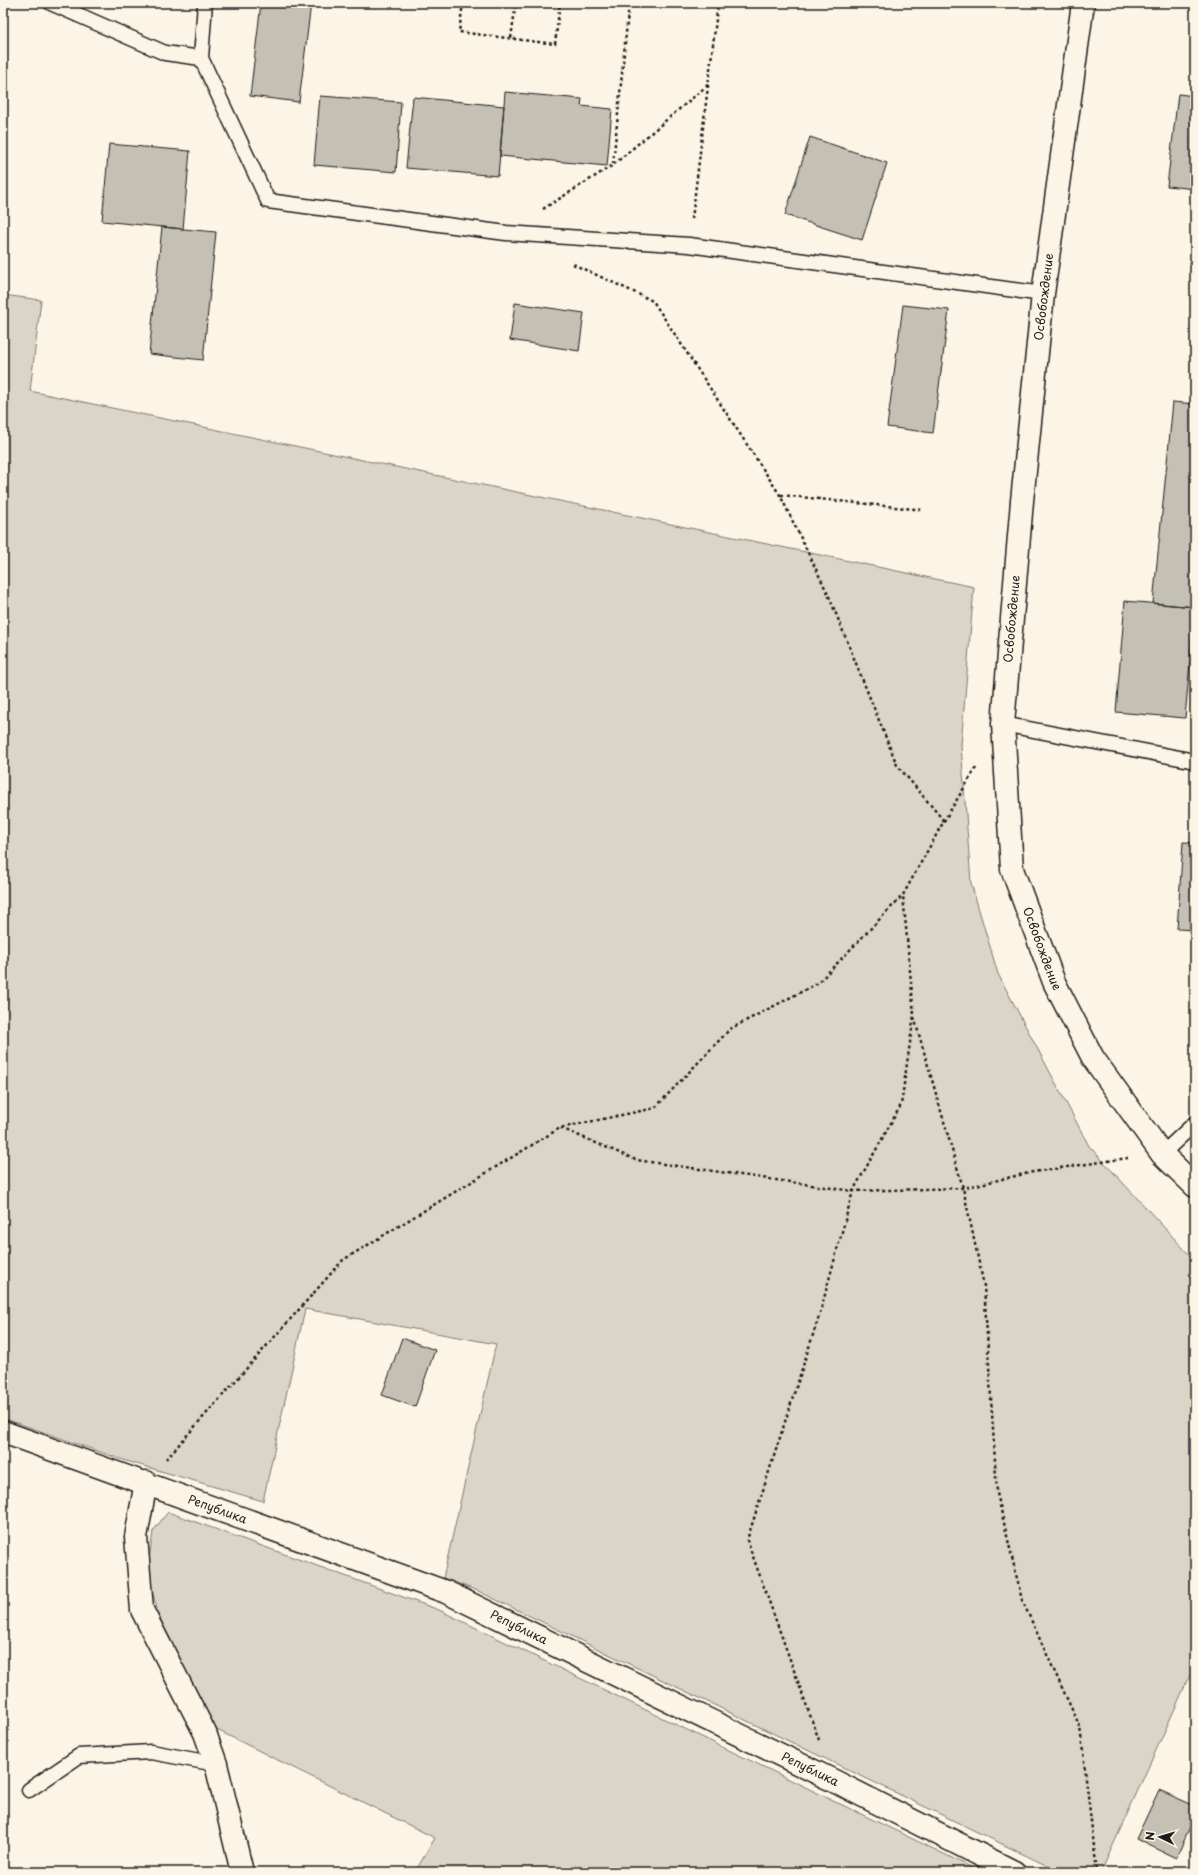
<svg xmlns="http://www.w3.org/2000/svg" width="1198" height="1875" viewBox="0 0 1198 1875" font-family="'Playpen Sans',sans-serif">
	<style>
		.green { fill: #dbd5c8; stroke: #7c7872 }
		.building { fill: #c4c0b3; stroke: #1c1c1c }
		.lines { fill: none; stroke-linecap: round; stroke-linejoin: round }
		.service-casing { stroke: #1c1c1c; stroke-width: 17 }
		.minor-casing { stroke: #1c1c1c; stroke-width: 25 }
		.path { stroke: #1c1c1c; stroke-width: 2.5; stroke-dasharray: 3 3; stroke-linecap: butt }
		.service { stroke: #fcf5e5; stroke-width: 14 }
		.minor { stroke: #fcf5e5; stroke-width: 22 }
		.labels { text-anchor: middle; stroke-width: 3.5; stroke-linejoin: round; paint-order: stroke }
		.street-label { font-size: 12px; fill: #1c1c1c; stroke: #fcf5e5 }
	</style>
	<rect width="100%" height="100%" fill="#fcf5e5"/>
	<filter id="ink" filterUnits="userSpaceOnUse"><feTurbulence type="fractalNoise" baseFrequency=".025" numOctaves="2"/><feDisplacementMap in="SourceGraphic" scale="8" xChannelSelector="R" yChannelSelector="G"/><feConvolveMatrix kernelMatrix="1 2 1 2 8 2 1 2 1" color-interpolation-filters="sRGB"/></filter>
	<g filter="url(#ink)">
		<path class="green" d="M3 295 41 300 30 391 974 587 961 745 971 883 998 974 1089 1146 1195 1261V1664L1101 1872H1060L478 1591 443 1578 496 1344 305 1309 263 1501 123 1460 3 1418Z
			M168 1512 439 1610 981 1872H415L435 1838 213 1728 159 1616 151 1587 149 1560 153 1531Z"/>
		<path class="building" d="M261 3H311L299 102 250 96Z
			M505 92 582 99 581 106 612 109 607 166 500 156Z
			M1178 94 1195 96V189L1167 186Z
			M320 96 401 102 396 172 314 165Z
			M413 97 504 106 498 176 406 168Z
			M810 137 887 163 862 240 785 215Z
			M109 144 190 151 183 229 102 221Z
			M162 227 216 232 203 360 149 354Z
			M515 303 584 313 579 351 510 340Z
			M903 305 949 310 933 433 887 427Z
			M1173 402 1195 404V607L1153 603Z
			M1125 601 1195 607 1185 718 1116 712Z
			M1183 842 1195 843V930L1177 929Z
			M402 1338 435 1350 415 1407 382 1395Z
			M1159 1790 1195 1806V1817L1176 1858 1136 1839Z"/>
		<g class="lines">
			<defs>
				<path id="service" d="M51 3 165 53 201 58
					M205 3 201 58 268 201 506 233 689 245 1043 294
					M1003 724 1195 761
					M1162 1154 1195 1123
					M29 1790 79 1756 151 1752 216 1764"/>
				<g id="minor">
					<path id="s1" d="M1083 3 1043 294 1022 501 1003 724 1012 869 1054 982 1093 1058 1162 1154 1195 1186"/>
					<path id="s2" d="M3 1432 446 1592 834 1781 1014 1872"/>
					<path d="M146 1482 136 1537 142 1610 205 1733 216 1764 242 1872"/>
				</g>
			</defs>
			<use href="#service" class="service-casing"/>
			<use href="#minor" class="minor-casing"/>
			<path class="path" d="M463 3 459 32 555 44 560 3
				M511 38 516 3
				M613 164 629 3
				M543 209 613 165 709 84
				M692 219 718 3
				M573 264 653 301 780 495 828 594 897 765 944 821
				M781 495 924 510
				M914 1017 963 1188 984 1286 997 1493 1022 1600 1080 1727 1097 1872
				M561 1128 636 1160 853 1191 963 1188 1033 1172 1128 1158
				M166 1459 343 1260 560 1128 655 1108 730 1029 818 983 903 895 944 821 976 768
				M819 1740 747 1540 820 1313 853 1191 901 1105 914 1015 903 895"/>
			<use href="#service" class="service"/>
			<use href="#minor" class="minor"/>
		</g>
	</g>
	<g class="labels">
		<g class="street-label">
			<text transform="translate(1044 297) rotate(-83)" y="4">Освобождение</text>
			<text transform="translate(1012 619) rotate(-85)" y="4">Освобождение</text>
			<text dy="4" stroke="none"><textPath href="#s1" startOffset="956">Освобождение</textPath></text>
			<text dy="4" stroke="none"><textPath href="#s2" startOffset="228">Република</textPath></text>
			<text dy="4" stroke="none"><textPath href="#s2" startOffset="552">Република</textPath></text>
			<text dy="4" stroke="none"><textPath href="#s2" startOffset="876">Република</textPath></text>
		</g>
	</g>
	<rect width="1198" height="1875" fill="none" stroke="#fcf5e5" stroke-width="16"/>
	<rect x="8" y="8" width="1182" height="1859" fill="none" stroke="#1c1c1c" stroke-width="1.5" filter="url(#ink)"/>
	<g transform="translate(1160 1837) rotate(275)" stroke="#fcf5e5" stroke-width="3" paint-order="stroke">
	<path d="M0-3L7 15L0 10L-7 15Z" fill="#1c1c1c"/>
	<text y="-6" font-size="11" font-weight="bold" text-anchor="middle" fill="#1c1c1c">N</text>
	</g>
</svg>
